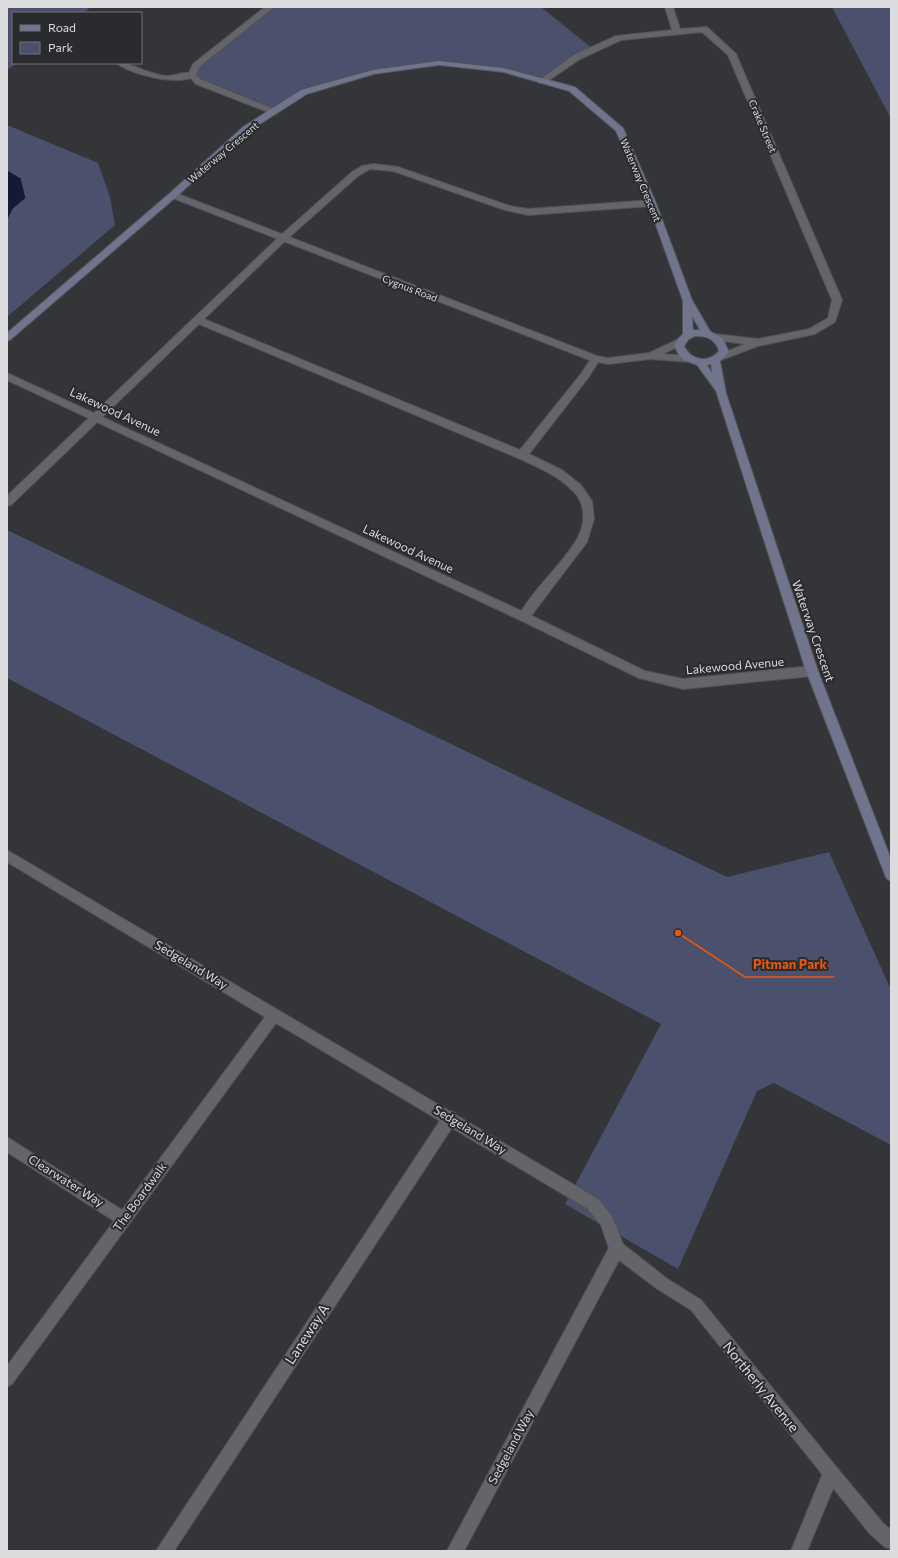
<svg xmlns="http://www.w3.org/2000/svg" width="898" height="1558" viewBox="0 0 898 1558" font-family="Commissioner,sans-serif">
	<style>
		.green { fill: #4b506d }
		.water { fill: #171934; stroke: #525467 }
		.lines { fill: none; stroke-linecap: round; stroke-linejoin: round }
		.lane-casing { stroke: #515256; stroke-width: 2 }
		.street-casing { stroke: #515256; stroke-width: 2 }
		.secondary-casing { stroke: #515256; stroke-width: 2 }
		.lane { fill: #64656b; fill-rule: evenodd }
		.street { fill: #64656b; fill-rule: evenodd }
		.secondary { fill: #70748c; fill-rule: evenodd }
		.labels { text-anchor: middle; stroke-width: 4; stroke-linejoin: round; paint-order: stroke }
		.far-street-label { font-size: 10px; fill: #dcdcdf; stroke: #2a2b2f }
		.street-label { font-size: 12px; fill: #dcdcdf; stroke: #2a2b2f }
		.near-street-label { font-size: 14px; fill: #dcdcdf; stroke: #2a2b2f }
		.leader { fill: none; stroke: #e8590c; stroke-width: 1.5 }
		.callout-dot { fill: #e8590c; stroke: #2a2b2f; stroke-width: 1.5 }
		.callout-label { font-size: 13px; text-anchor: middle; font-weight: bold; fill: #e8590c; stroke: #2a2b2f; stroke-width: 4; stroke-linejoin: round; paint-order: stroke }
	</style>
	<rect width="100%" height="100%" fill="#343539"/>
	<path class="green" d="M7 7H91L83 13H13V63H17L7 70Z
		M270 7H541L593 49 542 81 503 70 439 63 373 72 304 92 273 112 199 82 192 75 196 66Z
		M832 7H891V119Z
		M7 125 98 163 110 197 115 225 7 317Z
		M7 530 727 877 829 852 891 990V1145L774 1083 757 1091 678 1269 565 1204 661 1024 7 678Z"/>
	<path class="water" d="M7 170 21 178 26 198 13 209 7 221Z"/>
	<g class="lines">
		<defs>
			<path id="lane" d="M117 63C135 63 150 76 169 76 177 75 190 70 196 75 182 87 130 75 117 63Z
				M374 164 398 167 510 206 528 209 652 200 656 203 652 206 528 215 505 210 393 171 370 169 358 176 286 240 204 319 520 450 581 374 592 357H598L600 359 588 378 529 454 562 470 581 485 592 501 594 519 587 542 528 620 524 621 520 620 518 617C533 589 561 566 577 539 586 524 586 503 573 491 558 475 537 467 518 458L199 324 11 505 7 506V496L280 236 352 172 362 166Z
				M450 1111 455 1113 457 1118 455 1123 174 1551H156L445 1113Z
				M831 1466 837 1468 839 1474 807 1551H791L825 1468Z"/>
			<path id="street" d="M265 7H274L199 67 196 75 202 80 276 110 277 112 276 114H273L196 84 188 75 193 64Z
				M665 7H673L680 29 707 27 736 54 842 300 835 322 815 334 758 346 721 360 716 357 718 355 745 344 715 340 712 339 710 337 712 335 715 334 758 339 809 329 828 318 832 300 728 55 702 32 621 40 580 59 545 83H539L538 81 574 55 616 36 672 30Z
				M173 192 597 356 608 358 649 353 681 338 686 341 684 343 663 354 690 356 695 359 690 362 650 359 608 364 592 361 170 197 169 195Z
				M7 373 528 614 645 671 683 679 812 666 816 668 818 671 816 674 812 676 683 689 639 678 520 620 7 380Z
				M7 850 598 1199 612 1216 623 1244 666 1278 701 1300 837 1468 882 1522 891 1530V1549L885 1547 870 1534 691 1310 656 1288 619 1260 464 1551H447L609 1248 601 1225 588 1209 276 1023 12 1384 7 1387V1366L114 1221 7 1152V1137L122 1210 265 1017 7 862Z"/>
			<path id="secondary" d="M439 61 503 68 575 87 623 128 656 203 692 300 710 331 723 339 729 352 720 361 726 393 818 671 891 859V881L887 879 885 875 806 671 716 391 697 365 684 360 679 355 674 346 678 339 683 334V301L648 203 616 131 569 91 503 72 439 65 374 74 307 94 249 131 176 197 10 340 7 341V333L170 193 243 127 301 90 373 70ZM692 316 700 330H693ZM695 336C707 336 715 339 719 351 708 364 691 360 684 346L688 340ZM711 364 712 373 707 365Z"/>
		</defs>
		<use href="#lane" class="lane-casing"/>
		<use href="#street" class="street-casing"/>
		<use href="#secondary" class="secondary-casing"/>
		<use href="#lane" class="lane"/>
		<use href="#street" class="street"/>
		<use href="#secondary" class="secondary"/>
	</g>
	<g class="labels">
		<g class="far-street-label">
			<text transform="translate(763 126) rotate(67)" y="4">Crake Street</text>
			<text transform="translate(223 152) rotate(-40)" y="4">Waterway Crescent</text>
			<text transform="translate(641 180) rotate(67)" y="4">Waterway Crescent</text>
			<text transform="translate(410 288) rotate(21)" y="4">Cygnus Road</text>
		</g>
		<g class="street-label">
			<text transform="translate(115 412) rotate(25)" y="4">Lakewood Avenue</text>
			<text transform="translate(408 549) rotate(25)" y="4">Lakewood Avenue</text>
			<text transform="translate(813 631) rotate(71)" y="4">Waterway Crescent</text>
			<text transform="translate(735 666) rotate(-5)" y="4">Lakewood Avenue</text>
			<text transform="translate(191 965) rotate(31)" y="4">Sedgeland Way</text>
			<text transform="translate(470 1130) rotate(31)" y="4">Sedgeland Way</text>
			<text transform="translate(66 1181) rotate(32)" y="4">Clearwater Way</text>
			<text transform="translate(140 1197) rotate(-54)" y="4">The Boardwalk</text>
			<text transform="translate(511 1447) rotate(-62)" y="4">Sedgeland Way</text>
		</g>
		<g class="near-street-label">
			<text transform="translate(307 1334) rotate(-57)" y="5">Laneway A</text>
			<text transform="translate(761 1387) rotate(51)" y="5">Northerly Avenue</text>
		</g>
	</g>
	<path class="leader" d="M678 933L745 977H834"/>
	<circle class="callout-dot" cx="678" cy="933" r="4"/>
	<g class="callout-label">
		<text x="790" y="969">Pitman Park</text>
	</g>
	<rect width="898" height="1558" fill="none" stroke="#dcdcdf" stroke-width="16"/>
	<rect x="12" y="12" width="130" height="52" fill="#2a2b2f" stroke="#717275"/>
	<rect x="20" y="25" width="20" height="6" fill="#70748c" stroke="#717275"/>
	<text x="48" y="32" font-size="12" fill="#dcdcdf">Road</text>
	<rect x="20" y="42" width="20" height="12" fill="#4b506d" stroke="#717275"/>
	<text x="48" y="52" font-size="12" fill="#dcdcdf">Park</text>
</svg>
